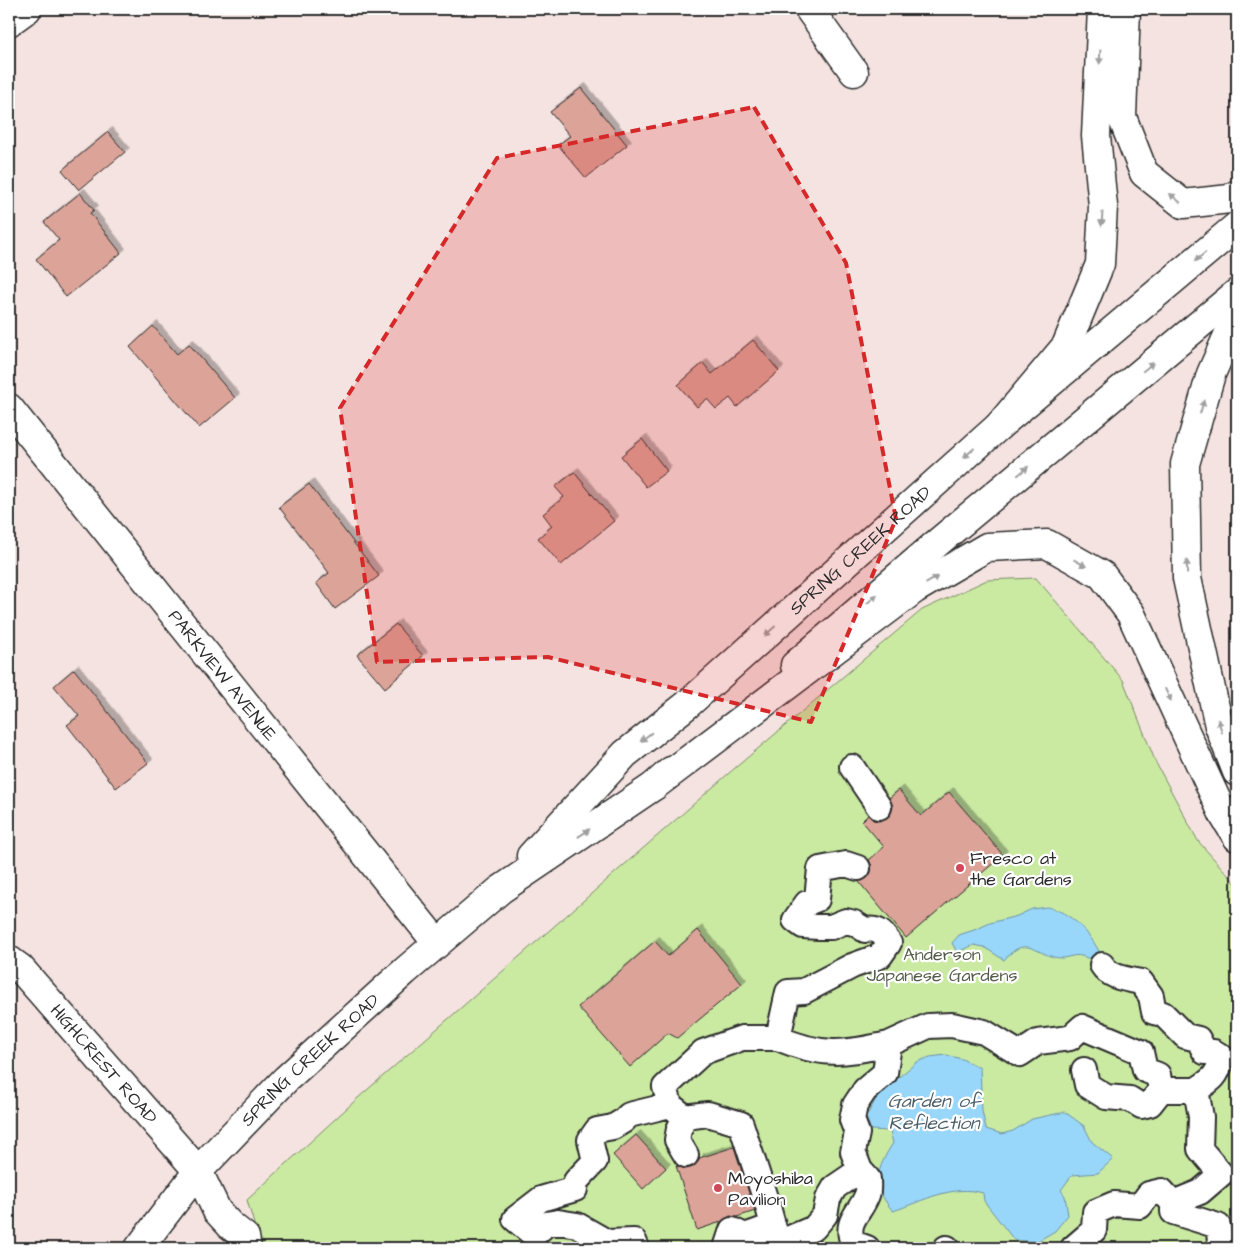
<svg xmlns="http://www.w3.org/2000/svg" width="1246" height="1257" viewBox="0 0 1246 1257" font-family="'Architects Daughter',sans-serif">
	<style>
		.green { fill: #caeaa2; stroke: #7a8a66 }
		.water { fill: #99d7fa; stroke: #6d92a7 }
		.building { fill: #dca398; stroke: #2b2b2b; filter: url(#shadow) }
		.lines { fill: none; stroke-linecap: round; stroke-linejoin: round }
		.pedestrian-casing { stroke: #2b2b2b; stroke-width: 28 }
		.minor-casing { stroke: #2b2b2b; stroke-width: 31 }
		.tertiary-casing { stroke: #2b2b2b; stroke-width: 31 }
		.secondary-casing { stroke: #2b2b2b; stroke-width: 31 }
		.primary-casing { stroke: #2b2b2b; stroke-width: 31 }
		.pedestrian { stroke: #fff; stroke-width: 24 }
		.minor { stroke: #fff; stroke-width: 28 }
		.tertiary { stroke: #fff; stroke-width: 28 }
		.secondary { stroke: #fff; stroke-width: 28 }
		.primary { stroke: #fff; stroke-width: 28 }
		.oneway { fill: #a0a0a0 }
		.marked { fill: #d62828; fill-opacity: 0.2; stroke: #d62828; stroke-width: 4; stroke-dasharray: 10 6; stroke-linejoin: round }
		.poi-dot { fill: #d1495b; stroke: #fff; stroke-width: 2 }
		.labels { text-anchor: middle; stroke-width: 4.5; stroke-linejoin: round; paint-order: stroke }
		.street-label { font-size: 18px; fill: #2b2b2b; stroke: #fff }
		.poi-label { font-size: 18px; fill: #2b2b2b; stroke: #fff; text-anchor: start }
		.park-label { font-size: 18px; fill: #535b49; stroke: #fff }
		.water-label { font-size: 19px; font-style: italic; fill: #4c5f69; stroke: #fff }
	</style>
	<defs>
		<filter id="shadow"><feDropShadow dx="4.5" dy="-4.5" stdDeviation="0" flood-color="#0004"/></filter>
	</defs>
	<rect width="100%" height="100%" fill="#f4e3e0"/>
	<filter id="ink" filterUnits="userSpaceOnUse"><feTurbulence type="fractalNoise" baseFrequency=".02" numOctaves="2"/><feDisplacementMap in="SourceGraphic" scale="10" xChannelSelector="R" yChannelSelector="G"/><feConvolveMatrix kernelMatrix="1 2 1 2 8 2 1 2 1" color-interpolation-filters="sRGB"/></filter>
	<g filter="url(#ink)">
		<path class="green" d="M1036 578 1123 680 1156 763 1198 841 1237 885V1248H261L247 1200 358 1098 728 774 922 610 987 580Z"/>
		<path class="water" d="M1047 907C1071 912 1089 932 1100 953L1096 960C1089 960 1087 957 1081 956 1074 954 1068 958 1061 958 1036 957 1028 932 1004 960L984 947 974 945 957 952 952 943 959 935 977 929 990 923 1017 916 1032 909Z
			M946 1055 962 1059 980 1068 982 1111 986 1129 1002 1134 1013 1131 1032 1119 1065 1112 1084 1126 1092 1142 1113 1159 1098 1173 1072 1175 1061 1190 1065 1196 1068 1215 1055 1231 1036 1242 1014 1240 984 1201 983 1193C951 1184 924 1201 893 1211 871 1186 876 1170 893 1143L890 1131 871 1130 866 1117 876 1099 894 1081 917 1062 930 1057Z"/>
		<path class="building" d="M581 88 627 145 586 178 558 145 570 136 550 112Z
			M108 132 125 152 79 190 62 170Z
			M80 193 94 210 90 213 121 253 66 297 36 259 59 240 44 222Z
			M153 326 177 354 189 344 235 398 199 428 130 347Z
			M753 340 779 371 737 407 730 398 716 409 707 399 697 407 678 385 703 363 712 374Z
			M642 439 667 471 646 487 621 456Z
			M574 472 614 521 561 565 538 538 552 526 543 514 564 497 555 487Z
			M309 484 379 576 335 609 316 583 329 573 279 507Z
			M396 624 423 656 385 688 357 655Z
			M74 669 148 763 116 788 67 725 79 716 54 686Z
			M899 790 921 816 949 792 1003 855 906 938 858 881 867 878 871 872V865L869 860 884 847 862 821 868 815 873 820 879 821 887 818 891 813 893 807 889 798Z
			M698 930 742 984 677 1038 668 1033 630 1067 578 1007 655 941 668 956Z
			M636 1135 666 1168 643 1189 613 1155Z
			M734 1147 755 1211 737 1217 730 1216 721 1222 697 1230 676 1166 686 1169 693 1167 698 1162 699 1158Z"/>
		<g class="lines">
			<defs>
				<path id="pedestrian" d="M852 767 879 807
					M1102 965C1110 978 1127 979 1141 982L1151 996 1154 1012 1163 1014 1185 1036 1198 1039 1205 1052H1214L1222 1057C1218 1076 1212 1080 1196 1090
					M889 1044 928 1026 952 1025 984 1032 1020 1054 1038 1042 1070 1038 1082 1027 1141 1052 1145 1070 1158 1075 1161 1090H1196L1201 1117 1200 1149 1221 1174 1200 1192 1173 1203 1162 1191 1149 1194 1140 1206 1114 1204 1095 1212 1094 1230 1073 1248
					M1084 1070 1087 1085 1106 1097 1130 1099 1141 1106 1150 1104 1161 1090
					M670 1105 685 1117 708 1114 741 1124 768 1207 778 1243
					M685 1117 679 1129 677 1140 686 1155
					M860 1170 868 1179C868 1184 869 1190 867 1195 860 1214 844 1221 853 1243L867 1248
					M1173 1203V1212L1218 1226 1221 1248
					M637 1248 634 1241 607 1242 577 1225 558 1222 546 1224 534 1235 515 1219 541 1199 575 1189 576 1181 595 1161 590 1140 597 1130 613 1127 623 1121 629 1115 670 1105 665 1087 703 1052 742 1038H778L788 992 804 991 852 966 880 956 889 943C882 932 878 928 865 930L854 923 846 921 831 927H819L803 926 795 920 807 903 817 899 820 869 846 864 858 868
					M726 1248 732 1230 745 1236 773 1226
					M777 1248 778 1243 814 1228 825 1215 828 1199 835 1187 860 1170 853 1152 857 1133 852 1120 855 1105 865 1090 885 1073 889 1044C844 1054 822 1057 778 1038
					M946 1248H947"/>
				<path id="minor" d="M809 9 854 72
					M9 22 27 9
					M198 1171 217 1211 230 1225 245 1237 247 1248"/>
				<g id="tertiary">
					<path id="s1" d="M9 408 437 943"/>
					<path id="s2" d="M9 960 20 968 198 1171"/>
				</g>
				<g id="secondary">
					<path d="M795 665 936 544 1237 293"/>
					<path id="s3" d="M531 856 625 754 688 704 999 426 1237 226"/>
					<path id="s4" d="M139 1248 198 1171 286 1079 405 971 500 890 654 786 671 771"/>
				</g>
				<path id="primary" d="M1126 9 1122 117 1144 173 1183 204 1230 199 1237 194
					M1237 315 1211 374 1185 464 1187 578 1219 726 1237 772
					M999 426 1066 346 1100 264 1103 206 1096 136 1102 9
					M654 786 915 589 987 547 1047 544 1102 575 1131 614 1224 816 1237 837"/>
			</defs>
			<use href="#pedestrian" class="pedestrian-casing"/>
			<use href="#minor" class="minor-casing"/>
			<use href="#tertiary" class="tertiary-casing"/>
			<use href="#secondary" class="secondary-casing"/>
			<use href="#primary" class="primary-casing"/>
			<use href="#pedestrian" class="pedestrian"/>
			<use href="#minor" class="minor"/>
			<use href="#tertiary" class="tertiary"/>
			<use href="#secondary" class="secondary"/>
			<use href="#primary" class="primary"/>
		</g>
		<defs><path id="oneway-solid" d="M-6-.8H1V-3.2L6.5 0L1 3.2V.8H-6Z" transform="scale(1.25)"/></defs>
		<g class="oneway">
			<use href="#oneway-solid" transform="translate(1100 57) rotate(93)"/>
			<use href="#oneway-solid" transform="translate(1175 198) rotate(-141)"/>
			<use href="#oneway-solid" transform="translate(1102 219) rotate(94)"/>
			<use href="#oneway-solid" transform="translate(1200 257) rotate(140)"/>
			<use href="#oneway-solid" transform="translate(1148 367) rotate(-40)"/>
			<use href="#oneway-solid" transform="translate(1202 407) rotate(-74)"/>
			<use href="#oneway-solid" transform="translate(969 453) rotate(138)"/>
			<use href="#oneway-solid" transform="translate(1023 471) rotate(-40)"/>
			<use href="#oneway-solid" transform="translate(1080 563) rotate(29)"/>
			<use href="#oneway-solid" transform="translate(1187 567) rotate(-91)"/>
			<use href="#oneway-solid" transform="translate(932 580) rotate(-31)"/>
			<use href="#oneway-solid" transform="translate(872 599) rotate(-41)"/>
			<use href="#oneway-solid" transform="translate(770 631) rotate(138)"/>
			<use href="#oneway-solid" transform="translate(1168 695) rotate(65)"/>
			<use href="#oneway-solid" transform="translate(1220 726) rotate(-107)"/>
			<use href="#oneway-solid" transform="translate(646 737) rotate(142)"/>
			<use href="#oneway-solid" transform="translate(584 833) rotate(-34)"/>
		</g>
	</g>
	<path class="marked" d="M754 107 846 263 896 519 811 722 548 657 377 662 340 408 497 158Z"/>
	<g class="poi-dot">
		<circle cx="960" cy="868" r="5"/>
		<circle cx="718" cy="1188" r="5"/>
	</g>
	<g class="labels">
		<g class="street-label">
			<text dy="6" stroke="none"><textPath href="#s3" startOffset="450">SPRING CREEK ROAD</textPath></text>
			<text dy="6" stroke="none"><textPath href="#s1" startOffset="342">PARKVIEW AVENUE</textPath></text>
			<text dy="6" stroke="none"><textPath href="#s4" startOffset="255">SPRING CREEK ROAD</textPath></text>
			<text dy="6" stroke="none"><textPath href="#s2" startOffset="141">HIGHCREST ROAD</textPath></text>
		</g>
		<g class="poi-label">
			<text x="970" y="864">Fresco at<tspan x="970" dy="21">the Gardens</tspan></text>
			<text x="728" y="1184">Moyoshiba<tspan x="728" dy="21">Pavilion</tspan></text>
		</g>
		<g class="park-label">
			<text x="942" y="960">Anderson<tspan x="942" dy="21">Japanese Gardens</tspan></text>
		</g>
		<g class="water-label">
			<text x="934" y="1107">Garden of<tspan x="934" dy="22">Reflection</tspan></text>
		</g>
	</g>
	<rect width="1246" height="1257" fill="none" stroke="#fff" stroke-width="30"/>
	<rect x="15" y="15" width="1216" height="1227" fill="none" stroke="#2b2b2b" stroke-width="2" filter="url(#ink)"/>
</svg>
